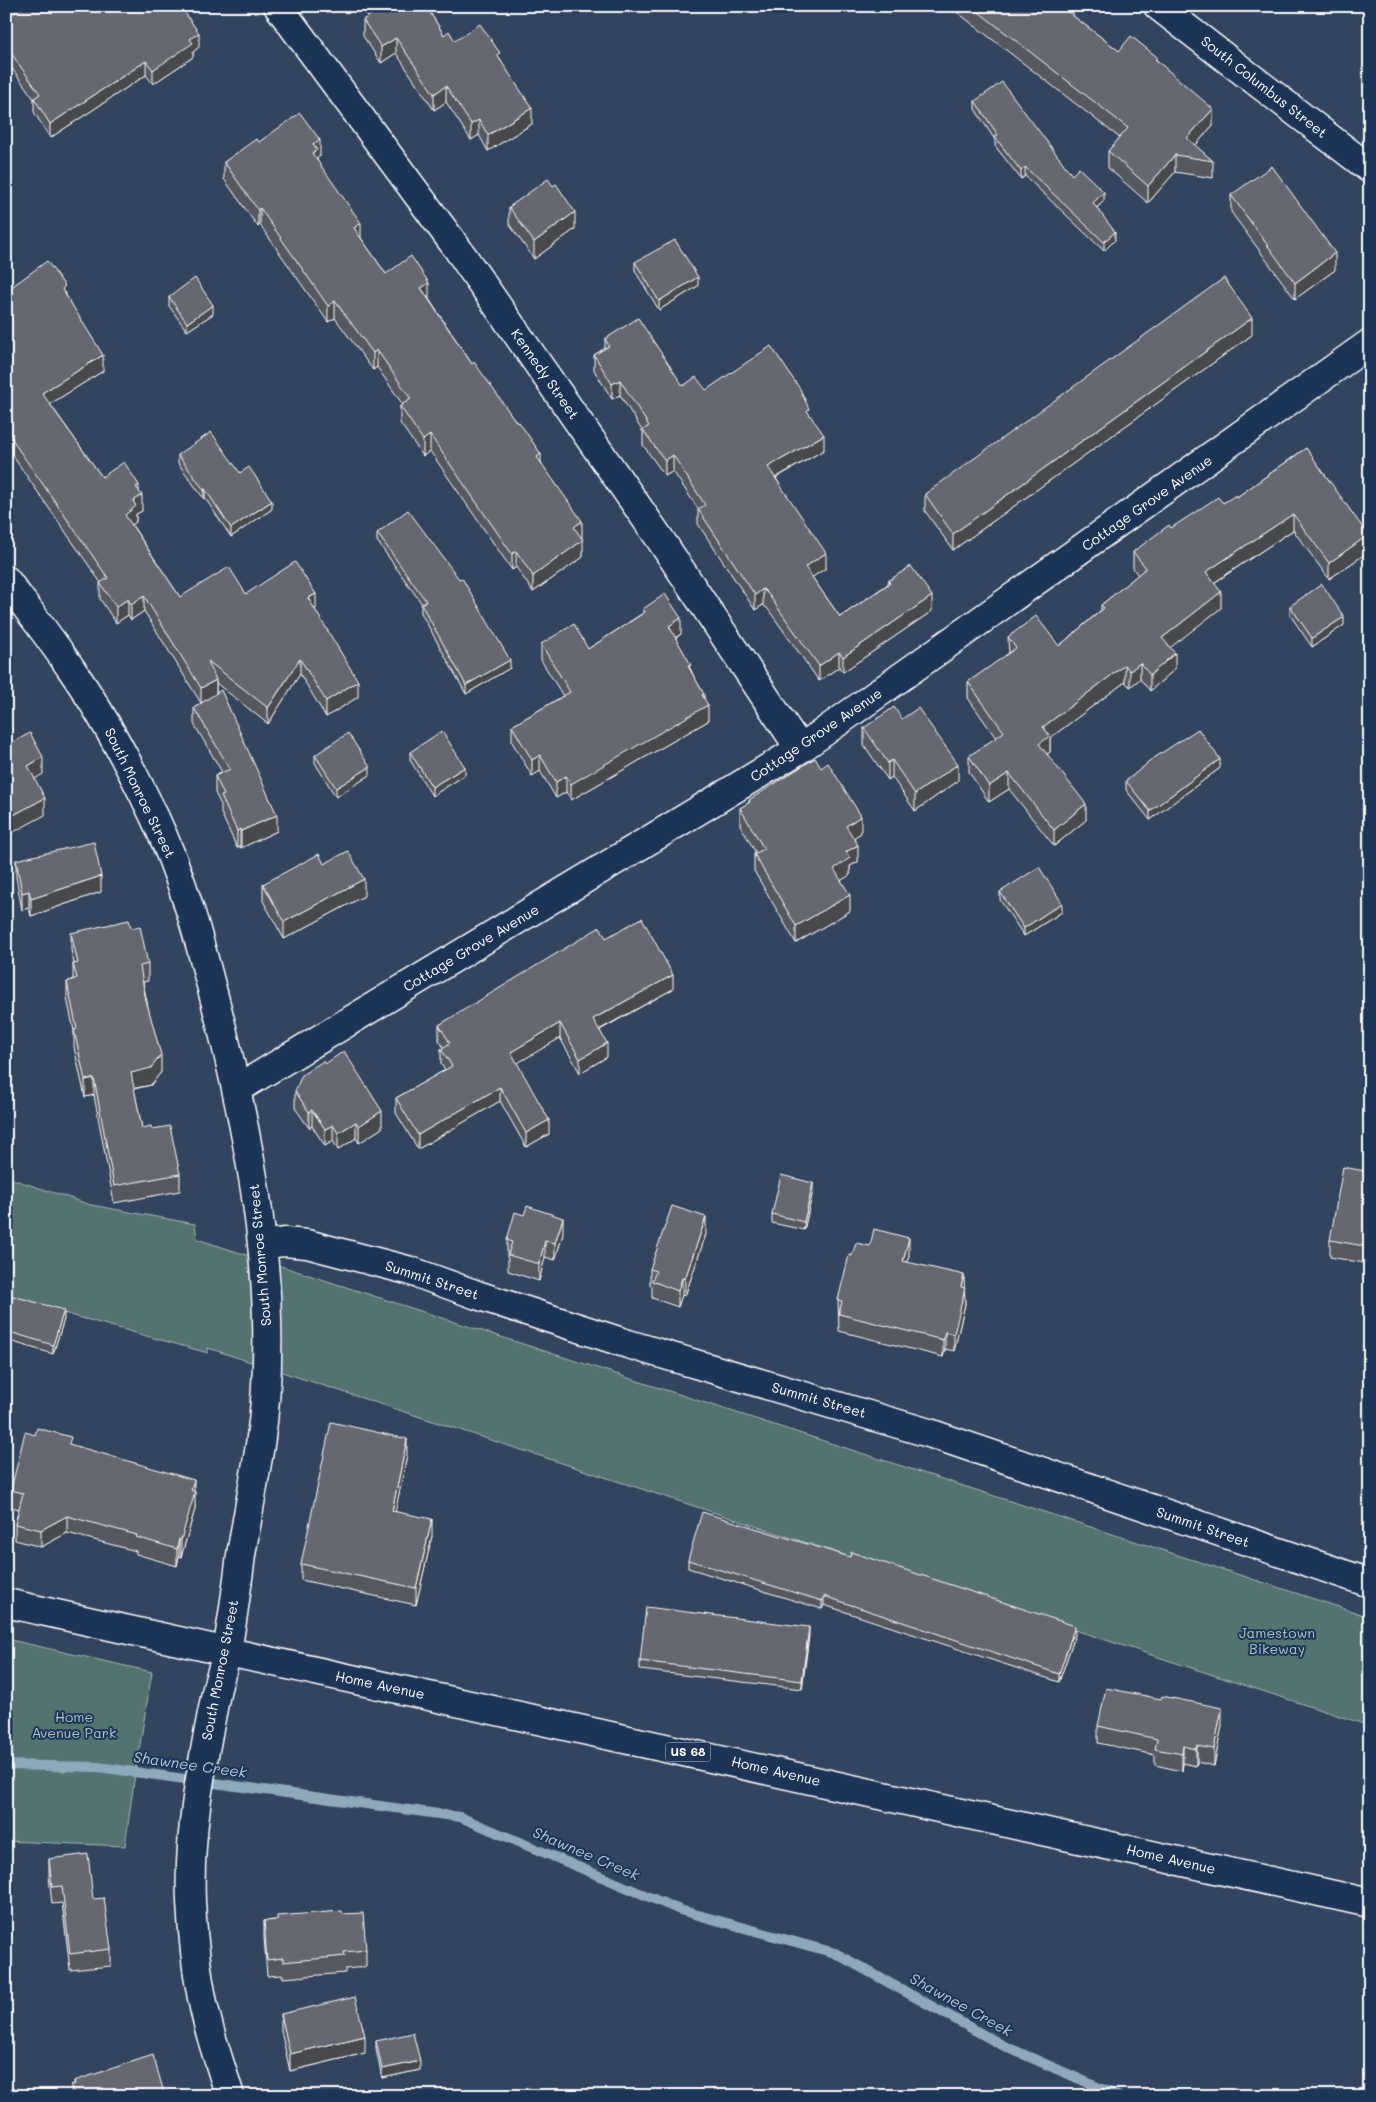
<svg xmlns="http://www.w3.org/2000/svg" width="1376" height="2102" viewBox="0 0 1376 2102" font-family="Mali,sans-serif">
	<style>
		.green { fill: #537270; stroke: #a9b8b8 }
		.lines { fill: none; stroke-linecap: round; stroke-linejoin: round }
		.stream { stroke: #8fa8ba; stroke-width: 10 }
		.street-casing { stroke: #fff; stroke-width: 31 }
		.secondary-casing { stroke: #fff; stroke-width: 31 }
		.primary-casing { stroke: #fff; stroke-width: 31 }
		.street { stroke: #1d3557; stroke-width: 28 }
		.secondary { stroke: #1d3557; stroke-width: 28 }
		.primary { stroke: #1d3557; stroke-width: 28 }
		.wall { fill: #57595f; stroke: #fff }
		.shaded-wall { fill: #47484e; stroke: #fff }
		.building { fill: #65676f; stroke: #fff }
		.labels { text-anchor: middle; stroke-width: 4; stroke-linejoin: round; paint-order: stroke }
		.shield { fill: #1d3557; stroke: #bbc2cd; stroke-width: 1 }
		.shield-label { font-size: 12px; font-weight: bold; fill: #fff }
		.street-label { font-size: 14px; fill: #fff; stroke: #1d3557 }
		.park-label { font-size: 14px; fill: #b2c0bf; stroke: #1d3557 }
		.water-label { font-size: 15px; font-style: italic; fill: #b4c5d1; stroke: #1d3557 }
	</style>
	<rect width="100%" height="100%" fill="#33445e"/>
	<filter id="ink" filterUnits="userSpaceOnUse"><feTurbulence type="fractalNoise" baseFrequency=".02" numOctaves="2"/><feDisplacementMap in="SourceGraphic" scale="10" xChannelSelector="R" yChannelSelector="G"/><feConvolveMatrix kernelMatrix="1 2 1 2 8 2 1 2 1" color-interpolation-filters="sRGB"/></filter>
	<g filter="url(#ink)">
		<path class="green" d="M6 1177 91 1205 195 1224 197 1239 1370 1617V1726L208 1348V1353L6 1297Z
			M6 1639 152 1672 135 1774 125 1846 6 1841Z"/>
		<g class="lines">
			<path class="stream" d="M6 1765 98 1767 460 1817 680 1910 835 1953 1002 2045 1118 2096"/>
			<defs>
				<path id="street" d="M278 6 457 248 658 536 800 749
					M6 580C28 610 51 639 72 670 104 716 130 766 154 816 185 881 202 950 220 1020 254 1158 281 1304 260 1445 254 1482 247 1519 241 1555 237 1587 233 1619 227 1650 225 1663 220 1676 217 1688 203 1759 188 1829 191 1901 193 1941 197 1981 207 2020 213 2045 222 2070 230 2096
					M237 1089 800 749 1370 343
					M262 1245 284 1242 307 1244 411 1271 477 1295 628 1344 929 1433 1370 1583"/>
				<path id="secondary" d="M1158 6 1370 169"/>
				<path id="primary" d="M6 1603 1370 1903"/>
			</defs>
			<use href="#street" class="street-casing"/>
			<use href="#secondary" class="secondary-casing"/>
			<use href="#primary" class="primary-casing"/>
			<use href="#street" class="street"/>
			<use href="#secondary" class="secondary"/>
			<use href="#primary" class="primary"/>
		</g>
		<path class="wall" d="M360 6H426L444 35 455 41 500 59 532 124 488 151 479 135 471 140 446 102 434 110 396 53 381 63 363 36V20L368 17Z
			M911 6H924L919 12Z
			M949 6H1073V16L1119 51 1157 60 1213 125 1195 146 1213 161V178L1175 172 1148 203 1108 168V151L1120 138Z
			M42 12 199 47 193 52V57L153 84 146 75 50 138 34 112V99L6 60V19Z
			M975 101 1072 175 1104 201 1097 208 1115 240 1104 251 1025 176 1021 179 995 146V140L975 109Z
			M259 142 320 156 317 158V160L361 238 386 274 429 299 472 364 541 462 582 537 583 557 533 592 516 567 512 570 430 451 423 456 400 423V406L403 405 377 367 373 370 335 318 328 322 260 225 258 227 224 179V162Z
			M553 186 575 229 534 259 509 224V207Z
			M1231 195 1335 270 1295 299 1231 212Z
			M635 262 698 286 659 310 635 271Z
			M6 291 65 293 103 371 50 404 102 477 139 491 142 511 136 514V522L132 525 180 597 246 594 316 609 315 610 358 697 326 717 300 674 268 724 216 683V693L277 831 241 848 240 846 237 848 221 813V805L215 793V776L222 772 194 724V708L201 703 144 611 131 620 128 615 116 623 100 599V583H101L19 465 6 445Z
			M169 297 213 314 187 331 169 306Z
			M1252 335 953 550 925 511V494Z
			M605 339 683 386 809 414 824 450 776 478 826 568 812 577 840 617 888 584V581L932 611 843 672 839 667 819 681 768 609 763 605 755 610 698 524V509L673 471 665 476 643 445V432L620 395 612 399 594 370V355L605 348Z
			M1306 448 1368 552 1329 579 1293 530 1214 583 1221 608 1170 647 1175 669 1150 691 1140 679 1130 687 1125 682 1050 738V752L1047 754 1086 820 1054 846 1009 789 989 802 969 772V756L996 738 968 698V682L1009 654 1008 637 1059 646 1101 610V605L1138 575 1133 568V552L1171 528 1223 503 1237 497Z
			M178 455 240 473 272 509 231 537 205 498 204 499 178 463Z
			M377 533 510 668 466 694 421 613V604H422L377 541Z
			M1290 606 1344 625 1312 647 1290 615Z
			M643 609 681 634 676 638 704 698 708 721 571 800 566 792 556 798 540 771 532 776 512 742V726L563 696 541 660V644L588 649 643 613Z
			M902 719 958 781 915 811 892 777 888 780 864 745V728Z
			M410 752 465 775 432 796 410 760Z
			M315 755 370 775 336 797 315 763Z
			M1220 768 1150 820 1126 790V781Z
			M749 800 861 833 853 838 858 862 850 866V875L841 880 850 911 796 943 754 871V854L756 853 740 825V808L749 803Z
			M16 860 101 892 31 916 29 908 22 910 16 877Z
			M324 864 364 896 284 939 263 901V884Z
			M1000 892 1062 912 1024 936 1000 900Z
			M131 928 148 964V981L143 982 161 1072 151 1085 134 1089 142 1128 152 1129 180 1174V1191L114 1203 94 1095 85 1097 74 1047V1031L67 998V982L73 979V964H74L71 950V933Z
			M606 938 673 989 600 1030 607 1057 580 1073 560 1038 517 1063 549 1134 526 1147 500 1101 418 1149 396 1113V1098L445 1070 441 1064V1049L444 1048 439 1040V1025Z
			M295 1091 382 1128 359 1143 356 1138 338 1150 333 1141 325 1146 312 1126 309 1128 295 1108Z
			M1370 1172V1264L1330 1257V1240Z
			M813 1191 804 1230 772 1223V1214Z
			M563 1234 555 1260 545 1257 539 1281 508 1271V1258L507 1257V1240Z
			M706 1234 685 1296 682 1295 678 1307 652 1298V1286L650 1285V1269Z
			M909 1255 907 1262 964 1287 965 1304 954 1351 945 1349 943 1357 839 1331 838 1300 852 1256Z
			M6 1291 10 1295 64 1319 53 1354 6 1340Z
			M71 1445 194 1491 195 1509 181 1557 179 1556 177 1566 136 1554V1551L67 1533 41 1547 15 1540V1524L19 1509 11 1507V1490Z
			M407 1456 395 1511 432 1536 416 1605 301 1580V1564Z
			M688 1560 1075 1635 1059 1682 824 1605 822 1609 688 1568Z
			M809 1635 802 1689 640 1670V1661Z
			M1222 1725 1214 1766 1197 1762 1196 1766 1183 1763 1182 1771 1155 1765V1755L1098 1743V1726Z
			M49 1859 93 1899 111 1949V1966L70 1970 62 1903 52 1904 49 1876Z
			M343 1914 366 1950V1967L345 1969V1973L283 1978V1975L267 1976 264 1938V1921Z
			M281 2014 365 2053 290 2071 281 2031Z
			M376 2041 420 2070 382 2078 376 2049Z
			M74 2081 165 2096H71V2085L74 2084Z"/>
		<path class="shaded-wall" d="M919 6H924L919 12Z
			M1072 6H1073V22L1068 12Z
			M199 33V47L193 52V57L153 84V70L190 39Z
			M396 38V53L381 63V47Z
			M146 61V75L50 138V124Z
			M446 86V102L434 110V94Z
			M532 108V124L488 151V135Z
			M1213 109V125L1187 155V138Z
			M479 120V135L471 140V124Z
			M320 140V156L317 158V166L312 170 313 144Z
			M1175 155V172L1148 203V186Z
			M1025 167V176L1021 179V171Z
			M1104 192V201L1093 211V203Z
			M260 208V225L258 227V210Z
			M575 212V229L534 259V242Z
			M361 223V240L354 228Z
			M1115 232V240L1104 251V242Z
			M1335 253V270L1295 299V283Z
			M698 277V286L659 310V301Z
			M429 283V299L421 288Z
			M335 301V318L328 322V306Z
			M213 305V314L187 331V323Z
			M1252 318V335L953 550V534Z
			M377 350V367L373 370V353Z
			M103 355V371L42 409V393Z
			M620 380V395L612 399V384Z
			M430 435V451L423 456V440Z
			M824 435V450L768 482V467Z
			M541 454V471L537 457Z
			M673 455V471L665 476V461Z
			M139 485V497L142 495V511L136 514V522L125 530V515L133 501 136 487Z
			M205 489V498L204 499V490Z
			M272 501V509L231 537V528Z
			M1293 514V530L1206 588V572Z
			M582 521V537L574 543V527Z
			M1368 535V552L1329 579V563Z
			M583 540V557L533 592V576Z
			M516 551V567L512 570V554Z
			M826 553V568L805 582V567Z
			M763 589V605L755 610V595Z
			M1221 592V608L1162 654V638Z
			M316 594V609L308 614V598Z
			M144 596V611L131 620V605Z
			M932 596V611L843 672V657Z
			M128 599V615L116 623V607Z
			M1344 617V625L1312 647V638Z
			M681 618V634L669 642V626Z
			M839 652V667L819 681V666Z
			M1175 653V669L1150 691V675Z
			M300 659V674L268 724V708Z
			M510 660V668L466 694V685Z
			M1140 663V679L1130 687V671Z
			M1125 665V682L1050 738V752L1039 760V744L1043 727Z
			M216 680V695L201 703V688Z
			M358 681V697L326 717V701Z
			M704 694V707L708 705V721L571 800V784Z
			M540 755V771L532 776V760Z
			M43 757V774L28 783V766Z
			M1220 759V768L1150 820V811Z
			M892 760V777L888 780V763Z
			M958 764V781L915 811V794Z
			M370 767V775L336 797V788Z
			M465 767V775L432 796V787Z
			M1009 773V789L989 802V786Z
			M566 776V792L556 798V782Z
			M45 798V815L6 836V819Z
			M1086 804V820L1054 846V830Z
			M277 815V831L241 848V831Z
			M861 816V833L846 843V826Z
			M240 829V846L237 848V831Z
			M858 845V862L850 866V875L834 885V869L846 852Z
			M101 876V892L31 916V899Z
			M364 879V896L284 939V922Z
			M29 891V908L22 910V893Z
			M850 895V911L796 943V926Z
			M1062 903V912L1024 936V928Z
			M673 975V989L593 1033V1019Z
			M560 1023V1038L511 1067V1052Z
			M607 1043V1057L580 1073V1059Z
			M161 1055V1072L151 1085 131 1089V1073Z
			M94 1078V1095L85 1097V1080Z
			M500 1087V1101L418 1149V1135Z
			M312 1110V1126L309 1128V1112Z
			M382 1111V1128L359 1143V1126Z
			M549 1120V1134L526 1147V1133Z
			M356 1122V1138L338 1150V1133Z
			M333 1125V1141L325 1146V1129Z
			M813 1183V1191L804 1230V1222Z
			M706 1217V1234L685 1296V1279Z
			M563 1218V1234L555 1260V1243Z
			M909 1238V1255L903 1278V1261Z
			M545 1241V1257L539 1281V1264Z
			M964 1275 965 1304 954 1351V1334L961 1287Z
			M682 1278V1295L678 1307V1291Z
			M64 1310V1319L53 1354V1345Z
			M945 1332V1349L943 1357V1340Z
			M407 1439V1456L392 1527V1511Z
			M194 1480V1497L195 1492V1509L181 1557V1540L191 1490Z
			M67 1516V1533L41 1547V1530Z
			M432 1519V1536L416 1605V1588Z
			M179 1539V1556L177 1566V1549Z
			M824 1596V1605L822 1609V1601Z
			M1075 1626V1635L1059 1682V1674Z
			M809 1627V1635L802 1689V1681Z
			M1222 1708V1725L1214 1766V1749Z
			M1183 1746V1763L1182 1771V1754Z
			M1197 1746V1762L1196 1766V1749Z
			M365 2036V2053L290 2071V2054Z
			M420 2061V2070L382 2078V2069Z"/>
		<path class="building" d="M25 6H38L42 12 49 6H180L199 33 190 39 193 43 153 70 146 61 50 124 34 98 40 94 6 46V19Z
			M371 6H426L444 35 449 31 455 41 480 24 500 53 497 55 532 108 488 135 479 120 471 124 446 86 434 94 396 38 381 47 363 20 375 12Z
			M971 6H1072L1068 12 1119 51 1131 36 1157 57 1155 59 1213 109 1187 138 1213 161 1175 155 1148 186 1108 151 1128 128Z
			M1002 82 1072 175 1079 168 1104 192 1093 203 1115 232 1104 242 1025 167 1021 171 995 137 998 135 975 101Z
			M300 113 320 140 313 144 317 150 312 153 361 223 354 228 386 274 411 256 429 283 421 288 472 364 474 362 517 423 519 422 541 454 537 457 582 521 574 527 583 540 533 576 516 551 512 554 430 435 423 440 400 406 411 399 377 350 373 353 335 301 328 306 260 208 258 210 224 162 256 139 259 142Z
			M1272 166 1335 253 1295 283 1231 195Z
			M548 179 553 186 556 184 575 212 534 242 509 207Z
			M675 240 698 277 659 301 635 262Z
			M47 261 65 286 62 289 103 355 42 393 102 477 124 462 139 485 136 487 142 495 133 501 136 506 125 515 180 597 229 567 246 594 295 562 316 594 308 598 358 681 326 701 300 659 268 708 208 661 216 680 201 688 144 596 131 605 128 599 116 607 100 583 108 578 19 450 6 429V291Z
			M195 278 213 305 187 323 169 297Z
			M1224 278 1252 318 953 534 925 494Z
			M638 318 683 386 696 377 706 390 771 346 800 389 809 409 807 411 824 435 768 467 826 553 805 567 840 617 890 583 888 581 911 566 932 596 843 657 839 652 819 666 768 594 763 589 755 595 698 509 705 505 673 455 665 461 643 430 649 426 620 380 612 384 594 355 609 346 605 339Z
			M211 432 240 473 249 467 272 501 231 528 205 489 204 490 178 455Z
			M1306 448 1368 535 1329 563 1293 514 1206 572 1221 592 1162 638 1175 653 1150 675 1140 663 1130 671 1125 665 1043 727 1050 736 1039 744 1086 804 1054 830 1009 773 989 786 969 756 1004 732 968 682 1016 648 1008 637 1036 616 1059 646 1104 608 1101 605 1146 568 1133 552 1169 525 1171 528 1218 497 1223 503 1236 495 1237 497Z
			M408 510 459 579 462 578 510 660 466 685 421 604 426 601 377 533Z
			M1322 584 1344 617 1312 638 1290 606Z
			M665 594 681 618 669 626 691 665 688 666 704 694 702 695 708 705 571 784 566 776 556 782 540 755 532 760 512 726 570 692 541 644 574 624 588 649 645 612 643 609Z
			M221 690 277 815 241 831 240 829 237 831 221 796 224 795 215 776 230 769 194 708Z
			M894 707 902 719 918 708 958 764 915 794 892 760 888 763 864 728Z
			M1198 729 1220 759 1150 811 1126 781 1154 758Z
			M442 731 465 767 432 787 410 752Z
			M30 733 43 757 28 766 45 798 6 819V746Z
			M348 733 370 767 336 788 315 755Z
			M815 758 821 768 828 763 861 816 846 826 858 845 846 852 850 858 834 869 850 895 796 926 754 854 764 849 740 808 750 802 749 800Z
			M94 842 101 876 31 899 29 891 22 893 16 860Z
			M348 851 364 879 284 922 263 884 319 854 324 864Z
			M1039 867 1062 903 1024 928 1000 892Z
			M642 918 673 975 593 1019 607 1043 580 1059 560 1023 511 1052 549 1120 526 1133 500 1087 418 1135 396 1098 452 1066 441 1049 450 1043 439 1025 600 927 606 938Z
			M129 920 131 928 140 926 148 964 140 966 145 996 161 1055 151 1068 131 1073 142 1128 151 1126 152 1129 170 1126 180 1174 114 1186 94 1078 85 1080 74 1030 77 1029 67 982 77 978 73 964 78 963 71 933Z
			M344 1051 382 1111 359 1126 356 1122 338 1133 333 1125 325 1129 312 1110 309 1112 295 1091 302 1075 323 1061 325 1064Z
			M1343 1167 1370 1172V1247L1330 1240Z
			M781 1175 813 1183 804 1222 772 1214Z
			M527 1206 563 1218 555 1243 545 1241 539 1264 508 1255 512 1242 507 1240 515 1212 524 1215Z
			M672 1206 706 1217 685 1279 682 1278 678 1291 652 1281 656 1271 650 1269Z
			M874 1229 909 1238 903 1261 964 1275 961 1287 965 1288 954 1334 945 1332 943 1340 839 1314 842 1301 838 1300 849 1255 852 1256 856 1243 870 1246Z
			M6 1291 10 1292 9 1295 64 1310 53 1345 6 1331Z
			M331 1422 407 1439 392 1511 432 1519 416 1588 301 1564Z
			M37 1428 71 1437 69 1444 194 1480 191 1490 195 1492 181 1540 179 1539 177 1549 136 1537 137 1535 67 1516 41 1530 15 1524 23 1493 11 1490 25 1432 35 1435Z
			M702 1512 850 1557 851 1552 1075 1626 1059 1674 824 1596 822 1601 688 1560Z
			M646 1607 809 1627 802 1681 640 1661Z
			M1106 1688 1161 1699 1162 1696 1222 1708 1214 1749 1197 1746 1196 1749 1183 1746 1182 1754 1155 1749 1157 1739 1098 1726Z
			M88 1854 93 1899 104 1898 111 1949 70 1954 62 1886 52 1887 49 1859Z
			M342 1911 343 1914 363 1913 366 1950 344 1952 345 1956 283 1962V1958L267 1960 264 1921 277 1920V1916Z
			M355 1997 365 2036 290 2054 281 2014Z
			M413 2033 420 2061 382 2069 376 2041Z
			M153 2055 165 2096H75L71 2085 75 2084 74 2081Z"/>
	</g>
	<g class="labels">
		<rect class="shield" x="665.5" y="1742.5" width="45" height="19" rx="4"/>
		<g class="shield-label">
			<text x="688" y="1756">US 68</text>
		</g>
		<g class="street-label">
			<text transform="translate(1264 87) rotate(38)" y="5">South Columbus Street</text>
			<text transform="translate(545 374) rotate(55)" y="5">Kennedy Street</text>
			<text transform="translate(1147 503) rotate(-35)" y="5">Cottage Grove Avenue</text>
			<text transform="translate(816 735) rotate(-34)" y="5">Cottage Grove Avenue</text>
			<text transform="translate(140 793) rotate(64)" y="5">South Monroe Street</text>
			<text transform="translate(471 948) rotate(-31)" y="5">Cottage Grove Avenue</text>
			<text transform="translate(260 1255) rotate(-95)" y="5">South Monroe Street</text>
			<text transform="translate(432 1280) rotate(18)" y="5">Summit Street</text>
			<text transform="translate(819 1400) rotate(16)" y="5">Summit Street</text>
			<text transform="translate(1203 1527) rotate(19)" y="5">Summit Street</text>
			<text transform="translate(220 1670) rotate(-79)" y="5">South Monroe Street</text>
			<text transform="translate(380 1685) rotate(12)" y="5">Home Avenue</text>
			<text transform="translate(776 1771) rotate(13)" y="5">Home Avenue</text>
			<text transform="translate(1171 1859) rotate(13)" y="5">Home Avenue</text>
		</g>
		<g class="park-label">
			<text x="1277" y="1638">Jamestown<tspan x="1277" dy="16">Bikeway</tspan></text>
			<text x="74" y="1722">Home<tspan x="74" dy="16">Avenue Park</tspan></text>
		</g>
		<g class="water-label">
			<text transform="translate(190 1765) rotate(8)" y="5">Shawnee Creek</text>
			<text transform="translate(586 1854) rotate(23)" y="5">Shawnee Creek</text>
			<text transform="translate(961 2005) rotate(29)" y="5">Shawnee Creek</text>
		</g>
	</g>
	<rect width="1376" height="2102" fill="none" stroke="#1d3557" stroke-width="25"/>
	<rect x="12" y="12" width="1351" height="2077" fill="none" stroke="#fff" stroke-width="2" filter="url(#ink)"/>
</svg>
